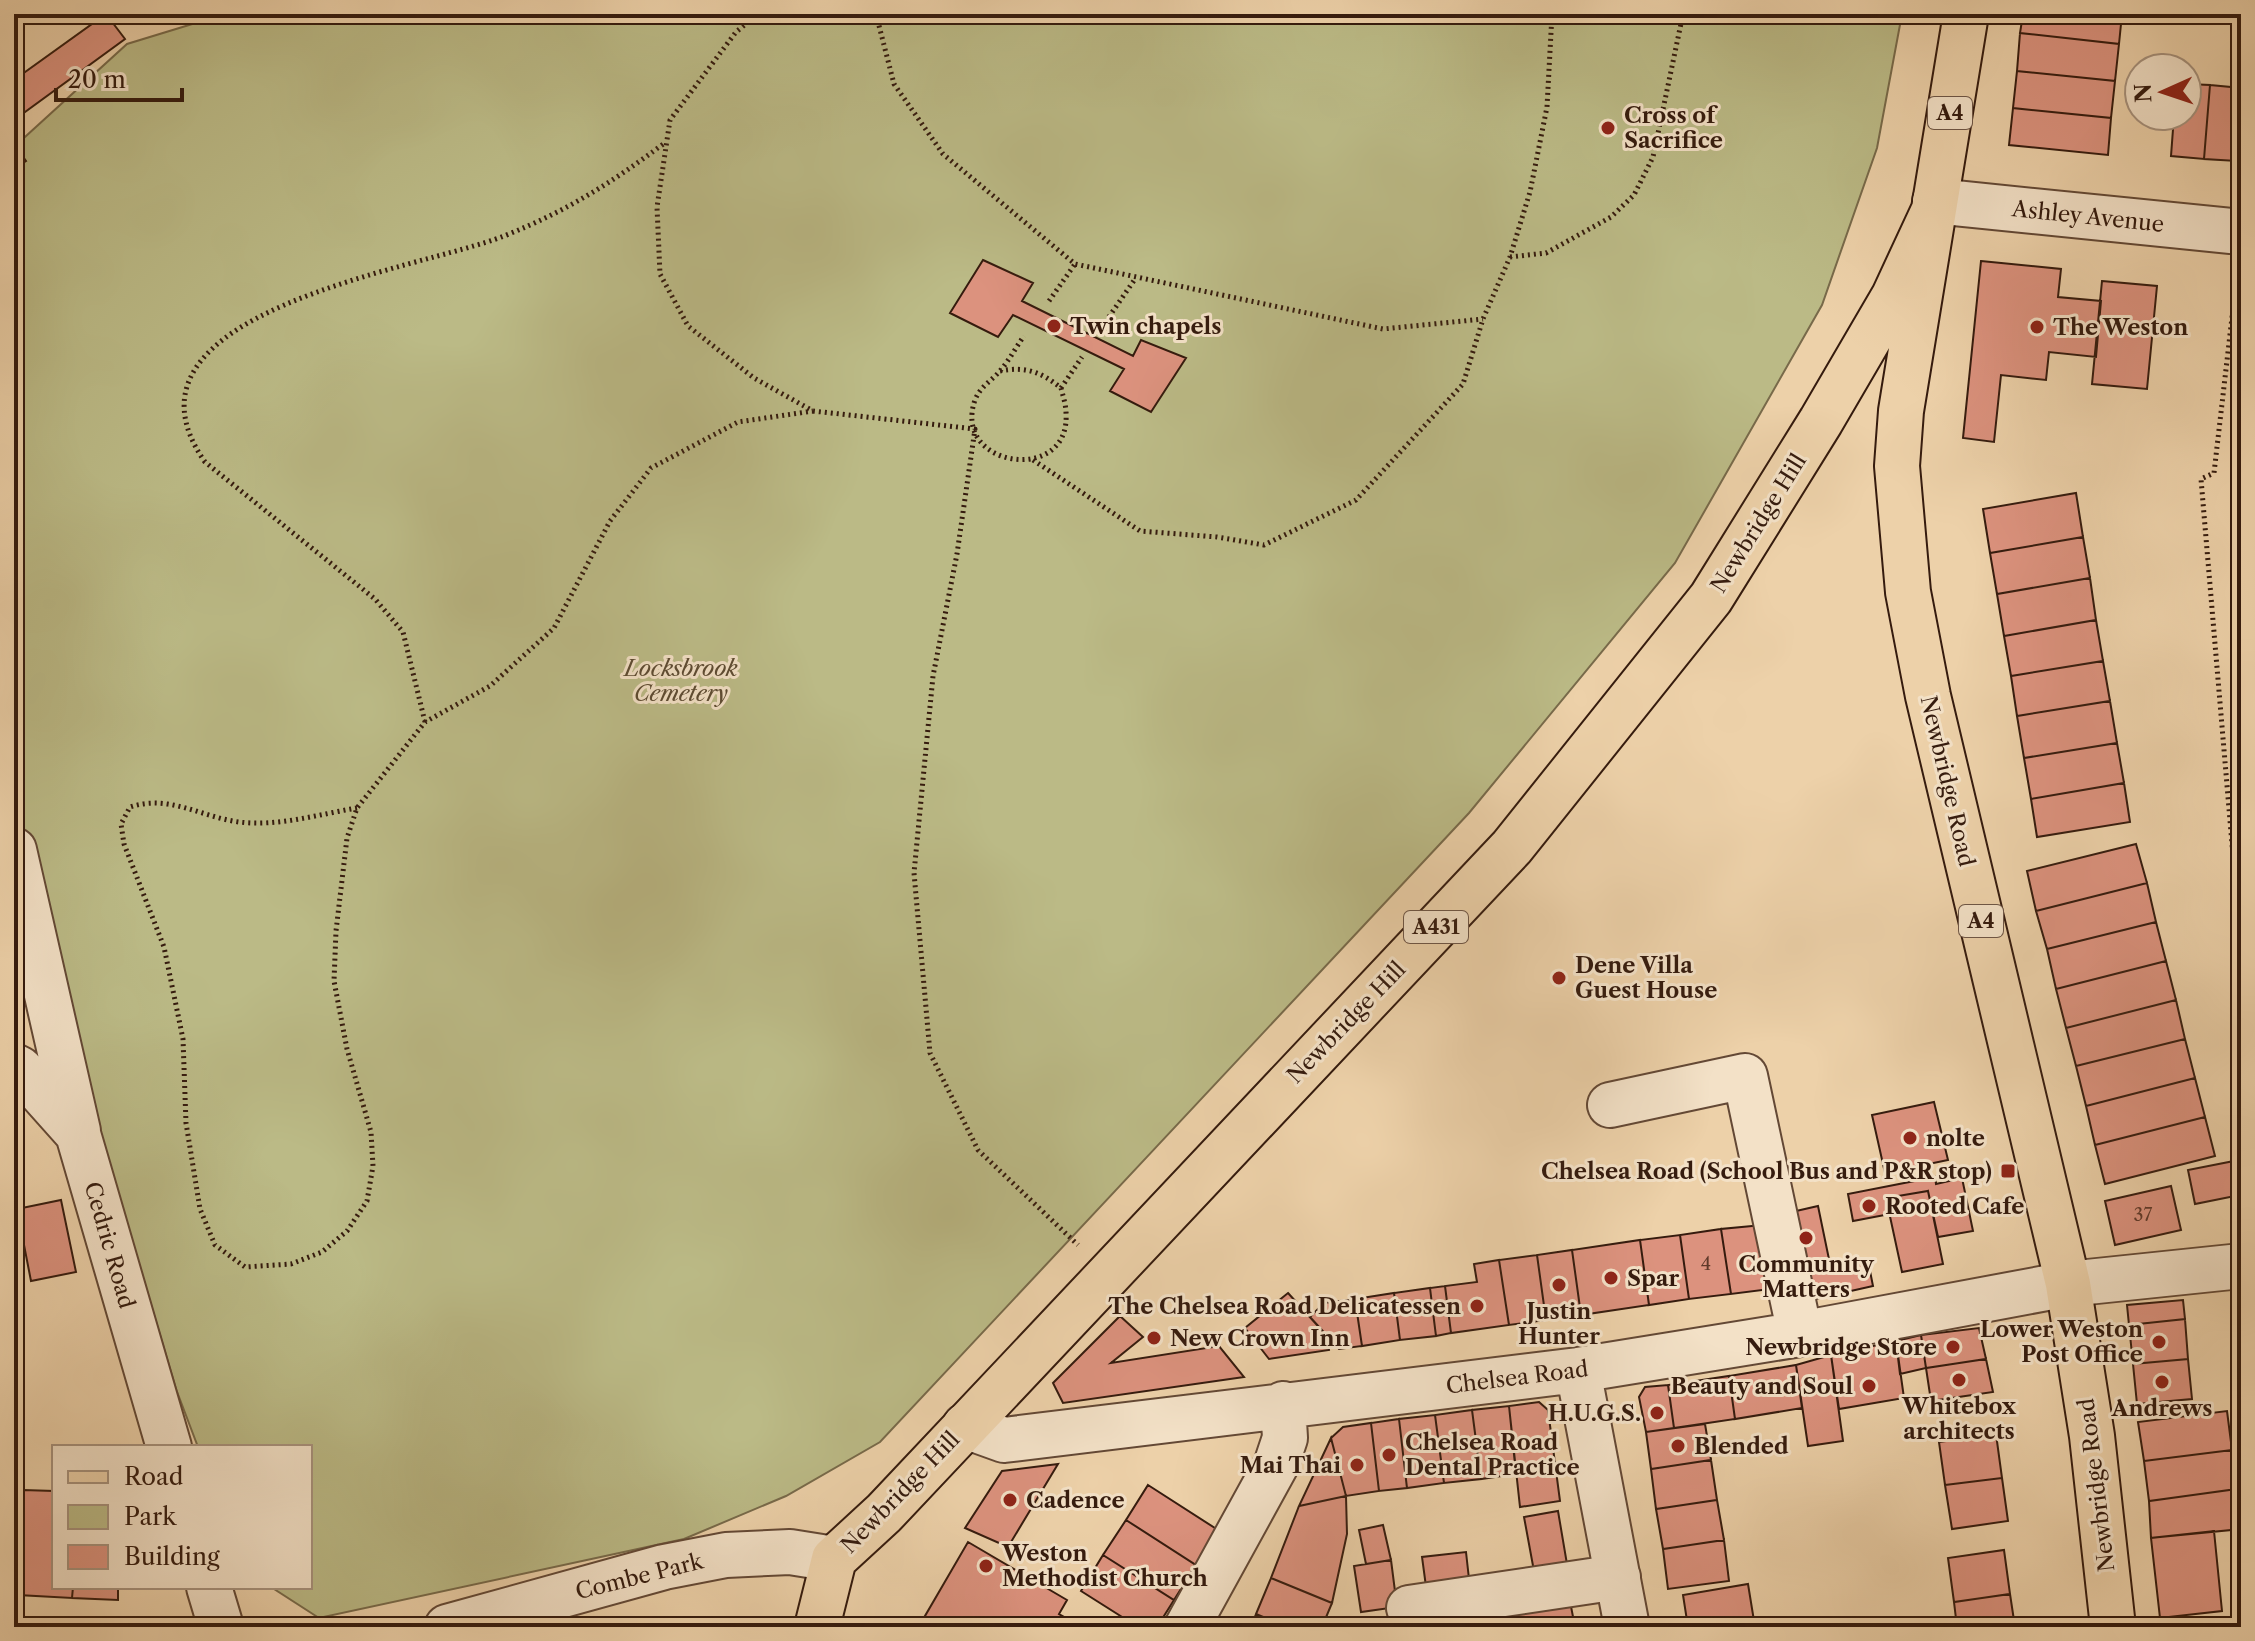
<svg xmlns="http://www.w3.org/2000/svg" width="2255" height="1641" viewBox="0 0 2255 1641" font-family="'Libre Caslon Text',serif">
	<style>
		.green { fill: #bbba86; stroke: #786a4a; stroke-width: 2 }
		.building { fill: #dc927e; stroke: #351b0e; stroke-width: 2 }
		.lines { fill: none; stroke-linecap: round; stroke-linejoin: round }
		.minor-casing { stroke: #634835; stroke-width: 48 }
		.major-casing { stroke: #351b0e; stroke-width: 48 }
		.path { stroke: #351b0e; stroke-width: 5; stroke-dasharray: 2 4; stroke-linecap: butt }
		.minor { stroke: #f3e1c7; stroke-width: 44 }
		.major { stroke: #edd1a9; stroke-width: 44 }
		.poi-dot { fill: #8f2418; stroke: #f3e1c7; stroke-width: 3 }
		.labels { text-anchor: middle; stroke-width: 6; stroke-linejoin: round; paint-order: stroke }
		.number-label { font-size: 18px; fill: #5f392a }
		.shield { fill: #f3e1c7; stroke: #6e5646; stroke-width: 2 }
		.shield-label { font-size: 20px; font-weight: bold; fill: #351b0e }
		.poi-label { font-size: 22px; font-weight: bold; fill: #351b0e; stroke: #f3e1c7; text-anchor: start }
		.street-label { font-size: 22px; fill: #351b0e; stroke: #f3e1c7 }
		.park-label { font-size: 22px; font-style: italic; fill: #5d4b32; stroke: #f3e1c7 }
	</style>
	<rect width="100%" height="100%" fill="#edd1a9"/>
	<filter id="stains"><feTurbulence type="fractalNoise" baseFrequency=".0025" numOctaves="4"/><feColorMatrix values="0 0 0 0 .2 0 0 0 0 .09 0 0 0 0 .02 0 0 0 .5 -.17"/></filter>
	<radialGradient id="worn" r=".72"><stop offset=".6" stop-color="#630" stop-opacity="0"/><stop offset="1" stop-color="#630" stop-opacity=".3"/></radialGradient>
	<path class="green" d="M225 14H1902L1877 148 1822 305 1675 563 1469 813 880 1442 786 1496 684 1539 319 1618 271 1587H310V1447H198L176 1389 99 1129 14 813V147L127 44Z"/>
	<path class="building" d="M106 14 125 39 14 120V80Z
		M2023 14H2122L2119 44 2020 33Z
		M2020 33 2119 44 2115 81 2017 71Z
		M2017 71 2115 81 2111 118 2013 108Z
		M2187 84 2210 85 2204 159 2171 156 2174 116H2187Z
		M2210 85 2241 88 2237 161 2204 159Z
		M2013 108 2111 118 2108 155 2009 145Z
		M2241 111V162L2237 161Z
		M14 144 26 161 14 169Z
		M983 260 1033 283 1022 301 1133 356 1141 340 1186 358 1151 412 1110 391 1124 369 1013 315 998 337 950 313Z
		M1981 261 2061 269 2058 297 2101 301 2096 357 2049 352 2046 380 2001 375 1994 442 1963 438Z
		M2102 281 2157 286 2147 389 2092 384Z
		M2076 493 2083 537 1990 553 1983 509Z
		M2083 537 2090 578 1997 594 1990 553Z
		M2090 578 2096 620 2004 636 1997 594Z
		M2096 620 2103 661 2011 676 2004 636Z
		M2103 661 2110 701 2017 716 2011 676Z
		M2110 701 2117 743 2024 758 2017 716Z
		M2117 743 2124 783 2031 799 2024 758Z
		M2124 783 2130 822 2037 837 2031 799Z
		M2136 844 2147 883 2036 911 2027 871Z
		M2147 883 2156 922 2047 949 2036 911Z
		M2156 922 2166 961 2056 989 2047 949Z
		M2166 961 2176 1000 2066 1028 2056 989Z
		M2176 1000 2185 1039 2076 1066 2066 1028Z
		M2185 1039 2195 1078 2086 1106 2076 1066Z
		M2195 1078 2205 1117 2095 1145 2086 1106Z
		M1934 1102 1948 1160 1885 1173 1872 1115Z
		M2205 1117 2215 1156 2105 1184 2095 1145Z
		M2234 1161 2240 1195 2195 1204 2188 1170Z
		M1935 1177 1936 1184 1962 1178 1973 1231 1938 1237 1928 1191 1886 1198 1890 1214 1853 1221 1848 1194Z
		M2171 1186 2181 1230 2115 1245 2105 1201Z
		M1928 1191 1943 1264 1902 1272 1886 1198Z
		M61 1200 76 1272 31 1281 17 1209Z
		M1818 1206 1831 1269 1868 1261 1873 1286 1802 1302 1783 1214Z
		M1773 1224 1785 1287 1731 1294 1721 1229Z
		M1721 1229 1731 1294 1689 1299 1680 1235Z
		M1680 1235 1689 1299 1649 1305 1640 1240Z
		M1640 1240 1649 1305 1581 1315 1572 1250Z
		M1572 1250 1581 1315 1546 1320 1537 1255Z
		M1537 1255 1546 1320 1509 1325 1499 1260Z
		M1499 1260 1509 1325 1451 1333 1445 1286 1477 1282 1474 1264Z
		M1445 1286 1451 1333 1436 1336 1430 1288Z
		M1430 1288 1436 1336 1400 1340 1394 1293Z
		M1288 1293 1327 1336 1329 1350 1269 1359 1245 1328Z
		M1394 1293 1400 1340 1362 1346 1355 1299Z
		M1355 1299 1362 1346 1339 1349 1310 1317 1324 1303Z
		M2183 1300 2185 1319 2129 1325 2127 1305Z
		M1120 1316 1143 1337 1111 1363 1219 1346 1244 1377 1063 1403 1053 1383Z
		M2185 1319 2188 1359 2133 1364 2129 1325Z
		M1979 1328 1986 1359 1926 1368 1921 1335Z
		M1921 1335 1926 1368 1900 1374 1896 1341Z
		M1896 1341 1904 1398 1839 1409 1831 1355Z
		M1831 1355 1843 1441 1808 1446 1796 1365Z
		M1986 1359 1993 1392 1931 1401 1926 1368Z
		M2188 1359 2192 1399 2137 1404 2133 1364Z
		M1796 1365 1802 1408 1735 1419 1729 1376Z
		M1729 1376 1735 1419 1674 1428 1668 1385Z
		M1668 1385 1674 1428 1646 1432 1639 1397 1645 1387Z
		M1539 1402 1548 1410 1560 1501 1520 1507 1509 1406Z
		M1509 1406 1516 1474 1481 1479 1472 1410Z
		M1472 1410 1481 1479 1444 1483 1435 1415Z
		M2227 1411 2232 1450 2144 1461 2138 1422Z
		M1435 1415 1444 1483 1407 1488 1399 1419Z
		M1399 1419 1407 1488 1379 1491 1371 1423Z
		M1371 1423 1379 1491 1346 1496 1331 1438 1343 1427Z
		M1705 1424 1711 1460 1651 1469 1646 1432Z
		M1996 1434 2002 1478 1945 1485 1939 1442Z
		M1331 1438 1346 1496 1299 1506Z
		M2232 1450 2237 1489 2149 1501 2144 1461Z
		M1711 1460 1717 1500 1656 1509 1651 1469Z
		M1058 1464 1008 1547 965 1528 1002 1471Z
		M2002 1478 2008 1521 1952 1529 1945 1485Z
		M1148 1485 1218 1530 1196 1565 1126 1520Z
		M2237 1489 2241 1529 2151 1538 2149 1501Z
		M23 1490 54 1491V1587H73L72 1598 18 1595Z
		M1346 1496 1347 1534 1332 1603 1271 1578 1299 1506Z
		M1717 1500 1724 1540 1663 1549 1656 1509Z
		M1558 1511 1569 1576 1536 1582 1524 1517Z
		M1126 1520 1196 1565 1174 1600 1103 1555Z
		M1383 1525 1391 1560 1366 1564 1359 1530Z
		M2214 1531 2222 1611 2160 1618 2151 1538Z
		M1724 1540 1729 1581 1668 1589 1663 1549Z
		M968 1542 1067 1600 1059 1614 1082 1627H944L925 1616Z
		M2004 1550 2010 1594 1954 1602 1948 1558Z
		M1466 1552 1470 1588 1427 1594 1422 1557Z
		M1103 1555 1174 1600 1157 1627H1138L1081 1591Z
		M1391 1560 1397 1607 1361 1612 1354 1566Z
		M1271 1578 1332 1603 1322 1627H1288L1256 1614Z
		M1748 1584 1755 1627H1688L1683 1595Z
		M73 1587H118V1600L72 1598Z
		M1568 1591 1575 1627H1479L1476 1608Z
		M2010 1594 2015 1627H1957L1954 1602Z
		M1256 1614 1288 1627H1251Z
		M2241 1622V1627H2192Z"/>
	<g class="lines">
		<defs>
			<path id="minor" d="M1935 201 2241 232
				M14 850 78 1131
				M14 1066 20 1069 78 1134 169 1447
				M1610 1105 1745 1076 1800 1334
				M1578 1370 1627 1627
				M965 1426 1004 1440 1578 1370 1800 1334 2068 1284 2241 1266
				M209 1587 221 1627
				M1409 1608 1618 1577
				M447 1627 664 1567 726 1555 790 1552 834 1559
				M1187 1627 1276 1465 1285 1438 1283 1404"/>
			<path id="major" d="M1966 14 1901 411 1897 466 1908 592 1928 696 2068 1284 2092 1436 2113 1627
				M817 1627 834 1559 884 1513 1512 847 1711 598 1821 421 1894 296 1933 212"/>
		</defs>
		<use href="#minor" class="minor-casing"/>
		<use href="#major" class="major-casing"/>
		<path class="path" d="M758 14 736 32 670 120 657 207 660 274 688 326 754 378 813 411 975 429 957 554 933 676 914 873 930 1053 978 1150 1078 1245
			M876 14 894 84 943 154 1075 264 1383 329 1483 319
			M1510 257 1546 253 1611 217 1634 195 1653 157 1683 14
			M2237 274 2214 473 2201 479 2241 950
			M1049 301 1075 264
			M1102 327 1135 279
			M1000 371C1026 366 1041 372 1061 388 1063 396 1066 405 1066 413 1071 485 951 468 975 400 980 387 991 381 999 372 1009 361 1016 347 1024 336
			M1061 388 1082 357
			M1033 460 1140 531 1217 537 1264 545 1356 500 1463 384 1483 319 1510 257 1530 192 1547 107 1552 14
			M425 722 403 632 375 599 205 462C100 312 421 269 504 236 569 210 611 183 666 142
			M357 808C320 814 277 827 239 822 201 817 169 794 130 807L121 824 124 844 164 947 183 1039 186 1123 200 1209 215 1245 245 1267 291 1264 322 1252 347 1231 367 1201 373 1166 371 1132 347 1049 334 981 336 931 347 838 357 808 425 722 490 686 554 628 610 521 651 468 738 422 813 411"/>
		<use href="#minor" class="minor"/>
		<use href="#major" class="major"/>
	</g>
	<g class="poi-dot">
		<circle cx="1608" cy="128" r="8"/>
		<circle cx="1054" cy="326" r="8"/>
		<circle cx="2037" cy="327" r="8"/>
		<circle cx="1559" cy="978" r="8"/>
		<circle cx="1910" cy="1138" r="8"/>
		<rect x="2000" y="1163" width="16" height="16" rx="4"/>
		<circle cx="1869" cy="1206" r="8"/>
		<circle cx="1806" cy="1238" r="8"/>
		<circle cx="1611" cy="1278" r="8"/>
		<circle cx="1559" cy="1285" r="8"/>
		<circle cx="1477" cy="1306" r="8"/>
		<circle cx="1154" cy="1338" r="8"/>
		<circle cx="2159" cy="1342" r="8"/>
		<circle cx="1953" cy="1347" r="8"/>
		<circle cx="1959" cy="1380" r="8"/>
		<circle cx="2162" cy="1382" r="8"/>
		<circle cx="1869" cy="1386" r="8"/>
		<circle cx="1657" cy="1413" r="8"/>
		<circle cx="1678" cy="1446" r="8"/>
		<circle cx="1389" cy="1455" r="8"/>
		<circle cx="1357" cy="1465" r="8"/>
		<circle cx="1010" cy="1500" r="8"/>
		<circle cx="986" cy="1566" r="8"/>
	</g>
	<g class="labels">
		<g class="number-label">
			<text x="2143" y="1221">37</text>
			<text x="1706" y="1270">4</text>
		</g>
		<g class="shield">
			<rect x="1928" y="97" width="44" height="32" rx="6"/>
			<rect x="1959" y="905" width="44" height="32" rx="6"/>
			<rect x="1404" y="911" width="64" height="32" rx="6"/>
		</g>
		<g class="shield-label">
			<text x="1950" y="120">A4</text>
			<text x="1981" y="928">A4</text>
			<text x="1436" y="934">A431</text>
		</g>
		<g class="poi-label">
			<text x="1624" y="123">Cross of<tspan x="1624" dy="25">Sacrifice</tspan></text>
			<text x="1070" y="334">Twin chapels</text>
			<text x="2053" y="335">The Weston</text>
			<text x="1575" y="973">Dene Villa<tspan x="1575" dy="25">Guest House</tspan></text>
			<text x="1926" y="1146">nolte</text>
			<text x="1992" y="1179" text-anchor="end">Chelsea Road (School Bus and P&amp;R stop)</text>
			<text x="1885" y="1214">Rooted Cafe</text>
			<text x="1806" y="1272" text-anchor="middle">Community<tspan x="1806" dy="25">Matters</tspan></text>
			<text x="1627" y="1286">Spar</text>
			<text x="1461" y="1314" text-anchor="end">The Chelsea Road Delicatessen</text>
			<text x="1559" y="1319" text-anchor="middle">Justin<tspan x="1559" dy="25">Hunter</tspan></text>
			<text x="2143" y="1337" text-anchor="end">Lower Weston<tspan x="2143" dy="25">Post Office</tspan></text>
			<text x="1170" y="1346">New Crown Inn</text>
			<text x="1937" y="1355" text-anchor="end">Newbridge Store</text>
			<text x="1853" y="1394" text-anchor="end">Beauty and Soul</text>
			<text x="1959" y="1414" text-anchor="middle">Whitebox<tspan x="1959" dy="25">architects</tspan></text>
			<text x="2162" y="1416" text-anchor="middle">Andrews</text>
			<text x="1641" y="1421" text-anchor="end">H.U.G.S.</text>
			<text x="1405" y="1450">Chelsea Road<tspan x="1405" dy="25">Dental Practice</tspan></text>
			<text x="1694" y="1454">Blended</text>
			<text x="1341" y="1473" text-anchor="end">Mai Thai</text>
			<text x="1026" y="1508">Cadence</text>
			<text x="1002" y="1561">Weston<tspan x="1002" dy="25">Methodist Church</tspan></text>
		</g>
		<g class="street-label">
			<text transform="translate(2088 216) rotate(6)" y="8">Ashley Avenue</text>
			<text transform="translate(1758 523) rotate(-58)" y="8">Newbridge Hill</text>
			<text transform="translate(1948 781) rotate(77)" y="8">Newbridge Road</text>
			<text transform="translate(1346 1022) rotate(-46)" y="8">Newbridge Hill</text>
			<text transform="translate(110 1245) rotate(74)" y="8">Cedric Road</text>
			<text transform="translate(1517 1377) rotate(-7)" y="8">Chelsea Road</text>
			<text transform="translate(2096 1485) rotate(-97)" y="8">Newbridge Road</text>
			<text transform="translate(900 1492) rotate(-46)" y="8">Newbridge Hill</text>
			<text transform="translate(639 1576) rotate(-14)" y="8">Combe Park</text>
		</g>
		<g class="park-label">
			<text x="681" y="676">Locksbrook<tspan x="681" dy="25">Cemetery</tspan></text>
		</g>
	</g>
	<rect width="2255" height="1641" fill="none" stroke="#edd1a9" stroke-width="48"/>
	<rect x="16" y="16" width="2223" height="1609" fill="none" stroke="#351b0e" stroke-width="4"/>
	<rect x="24" y="24" width="2207" height="1593" fill="none" stroke="#351b0e" stroke-width="2"/>
	<rect x="52" y="1445" width="260" height="144" fill="#f3e1c7" stroke="#a7927d" stroke-width="2"/>
	<rect x="68" y="1471" width="40" height="12" fill="#edd1a9" stroke="#a7927d" stroke-width="2"/>
	<text x="124" y="1485" font-size="24" fill="#351b0e">Road</text>
	<rect x="68" y="1505" width="40" height="24" fill="#bbba86" stroke="#a7927d" stroke-width="2"/>
	<text x="124" y="1525" font-size="24" fill="#351b0e">Park</text>
	<rect x="68" y="1545" width="40" height="24" fill="#dc927e" stroke="#a7927d" stroke-width="2"/>
	<text x="124" y="1565" font-size="24" fill="#351b0e">Building</text>
	<g transform="translate(2163 92) rotate(267)"><circle r="38" fill="#f3e1c7" stroke="#a7927d" stroke-width="2"/>
	<path d="M0-6L14 30L0 20L-14 30Z" fill="#8f2418"/>
	<text y="-12" font-size="22" font-weight="bold" text-anchor="middle" fill="#351b0e">N</text>
	</g>
	<path d="M56 88v12h126v-12" fill="none" stroke="#351b0e" stroke-width="4"/>
	<text x="68" y="88" font-size="24" fill="#351b0e" stroke="#f3e1c7" stroke-width="6" paint-order="stroke">20 m</text>
	<rect width="100%" height="100%" filter="url(#stains)"/>
	<rect width="100%" height="100%" fill="url(#worn)"/>
</svg>
